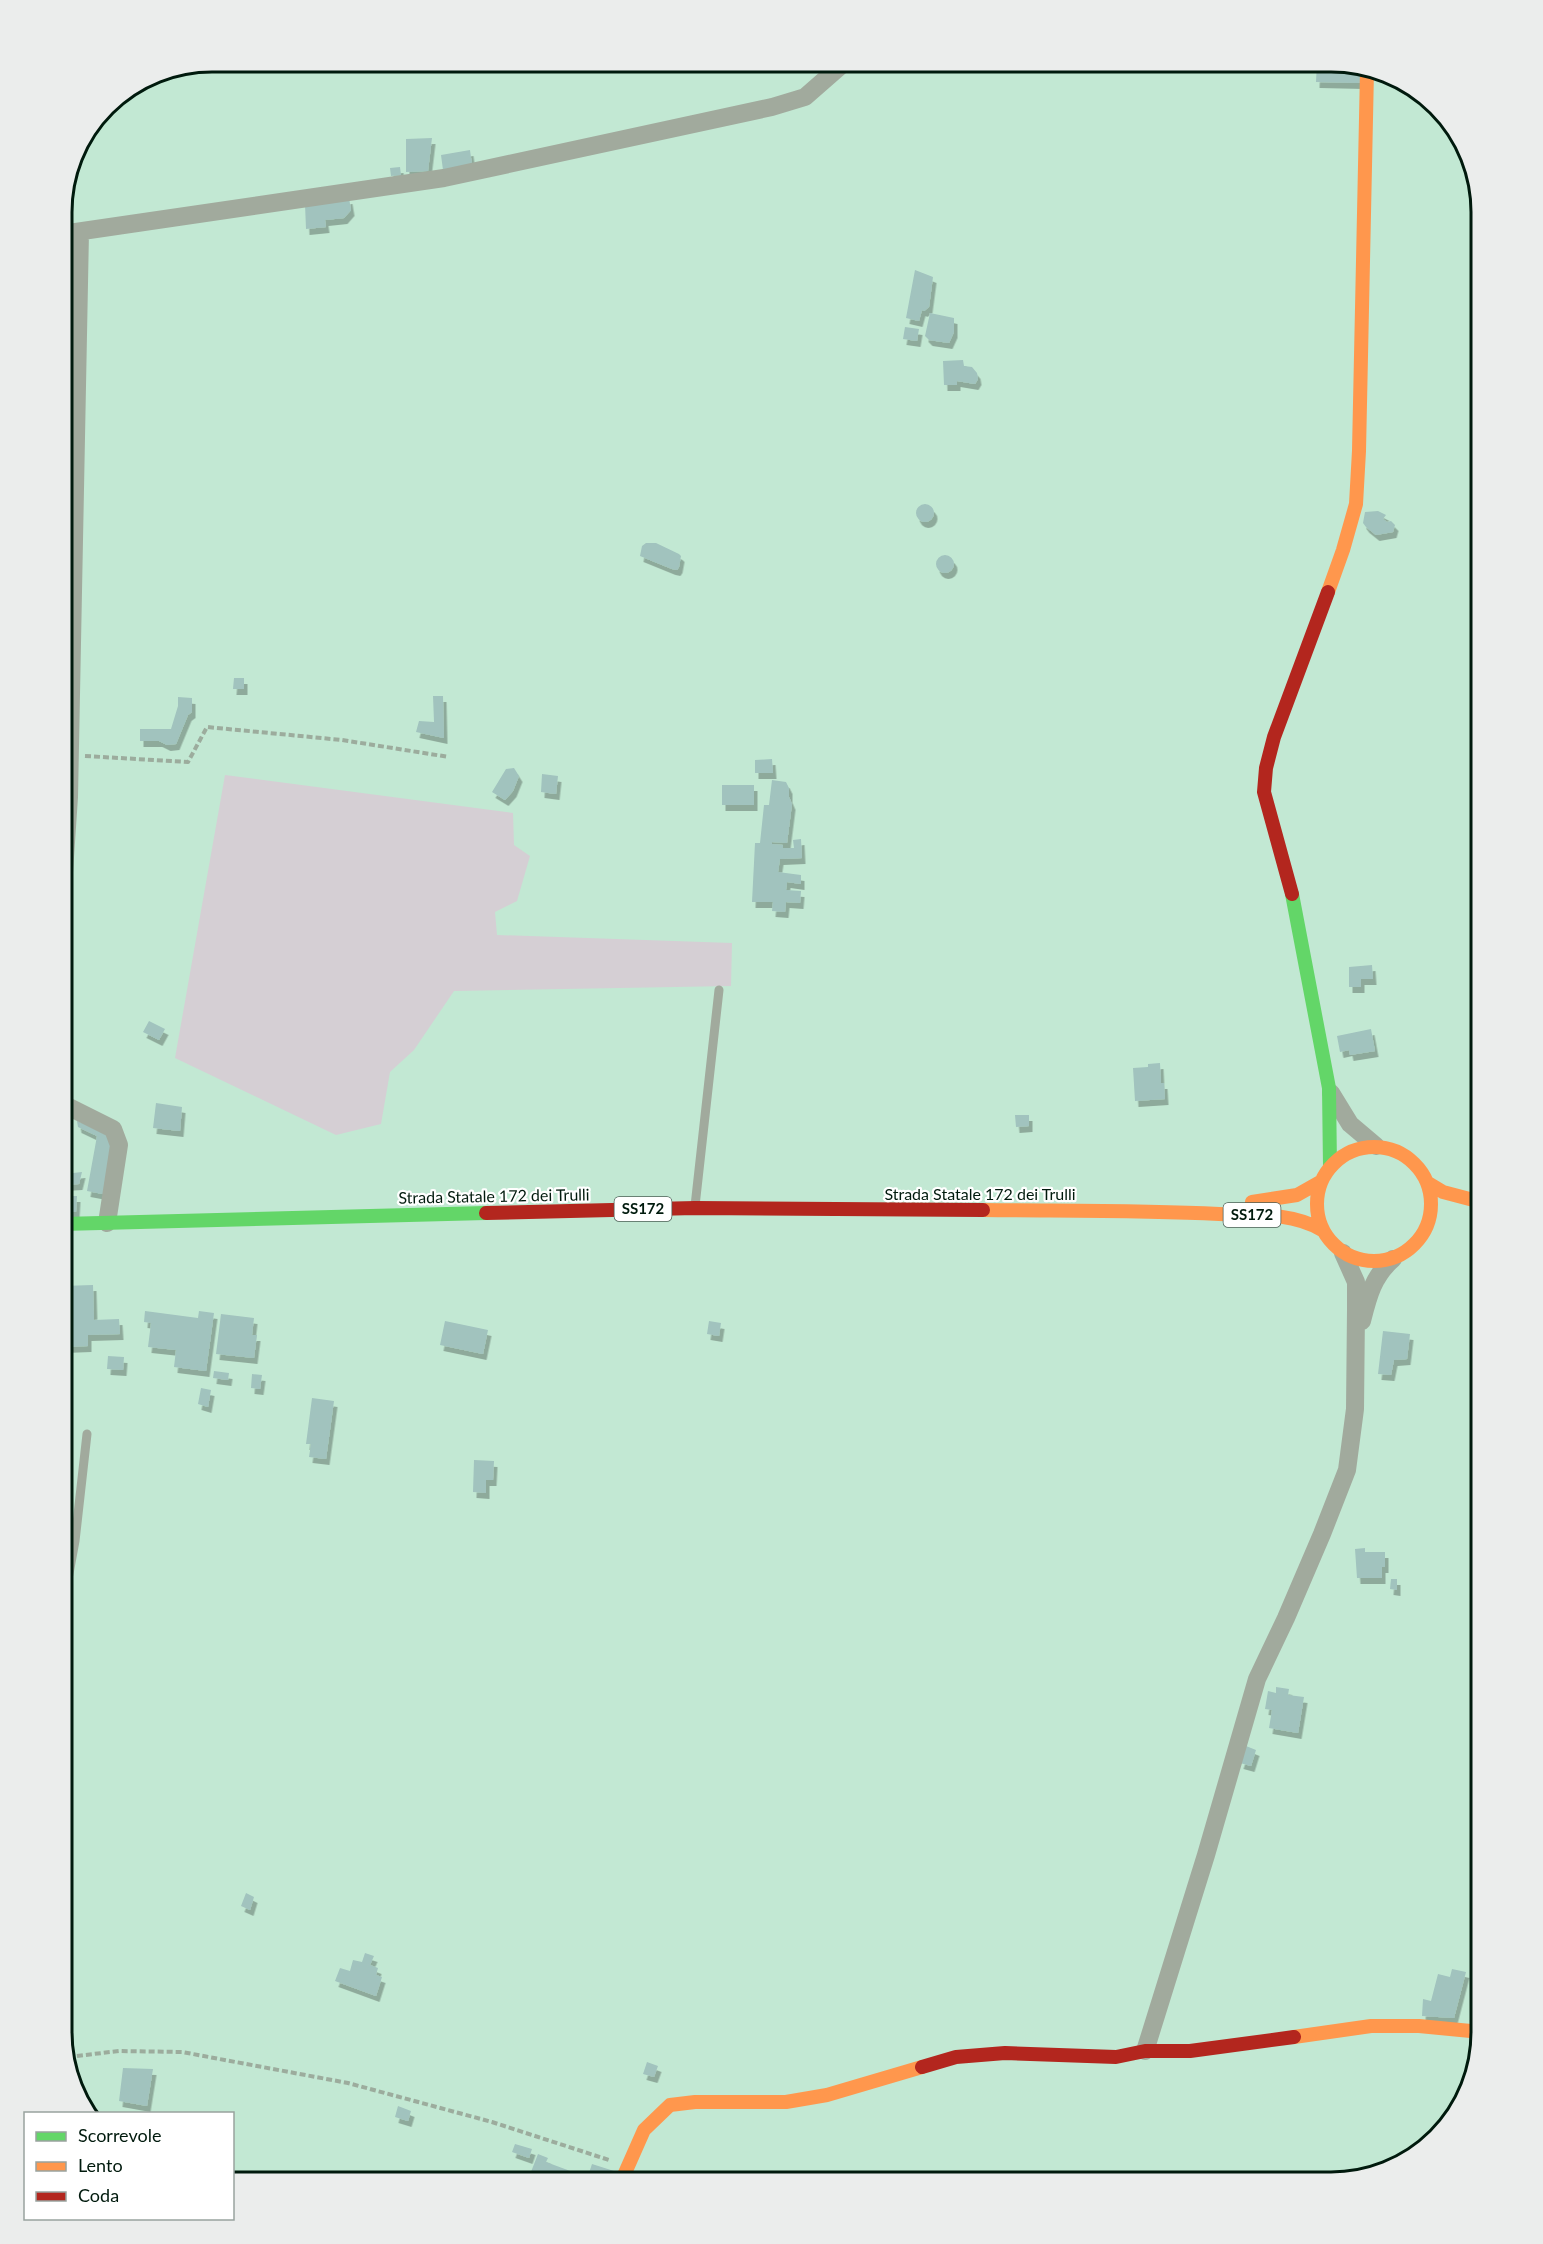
<svg xmlns="http://www.w3.org/2000/svg" width="1543" height="2244" viewBox="0 0 1543 2244" font-family="Lato,sans-serif">
	<style>
		.green { fill: #d5cfd4 }
		.building { fill: #a1c3be; filter: url(#shadow) }
		.lines { fill: none; stroke-linecap: round; stroke-linejoin: round }
		.path { stroke: #9cac9d; stroke-width: 4; stroke-dasharray: 6 3; stroke-linecap: butt }
		.lane { stroke: #a1aa9d; stroke-width: 9 }
		.street { stroke: #a1aa9d; stroke-width: 18 }
		.fast { stroke: #63d668; stroke-width: 14 }
		.slow { stroke: #ff974d; stroke-width: 14 }
		.jam { stroke: #b3261e; stroke-width: 14 }
		.labels { text-anchor: middle; stroke-width: 4.5; stroke-linejoin: round; paint-order: stroke }
		.shield { fill: #fff; stroke: #4c5f56; stroke-width: 1.5 }
		.shield-label { font-size: 15px; font-weight: bold; fill: #001a0d }
		.street-label { font-size: 16px; fill: #001a0d; stroke: #fff }
		.rim { fill: none; stroke: #001a0d; stroke-width: 3 }
	</style>
	<defs>
		<filter id="shadow"><feDropShadow dx="3.5" dy="6" stdDeviation="0" flood-color="#0004"/></filter>
	</defs>
	<rect width="100%" height="100%" fill="#c2e8d3"/>
	<path class="green" d="M225 775 513 813 514 845 530 856 517 901 495 912 497 935 732 943 731 986 454 991 414 1050 390 1072 381 1124 336 1135 175 1058Z"/>
	<path class="building" d="M1317 62H1337L1361 69V83L1316 82Z
		M432 138 428 171 406 172V139Z
		M470 150 472 165 443 170 441 155Z
		M400 167 401 175 391 176 390 168Z
		M349 198 351 210 344 218 325 220 326 227 306 229 305 204Z
		M915 270 933 277 929 307 924 311 922 310 919 321 906 318Z
		M930 313 954 318V332L949 343 929 340 925 336Z
		M905 327 919 329 917 341 903 339Z
		M963 360 964 366 972 367 977 373 978 379 975 384 957 381V385H944L943 361Z
		M916 513a9 9 0 1 1 18 0a9 9 0 1 1-18 0Z
		M1378 511 1386 515 1383 519 1387 522 1391 521 1395 525 1393 532 1376 535 1366 527 1363 523 1365 512Z
		M646 543H656L679 554 681 556 679 567 677 570 672 569 640 556 642 546Z
		M936 564a9 9 0 1 1 18 0a9 9 0 1 1-18 0Z
		M234 678H244V689H233Z
		M433 696H443L444 738 416 732 419 721 434 722Z
		M178 697 192 698V712L188 715 176 744 167 745 159 741H140V729H171L178 706Z
		M772 759 773 773H755V760Z
		M514 768 519 776 513 791 505 800 492 792 506 769Z
		M542 774 558 776 556 794 541 792Z
		M772 780 786 782 789 788V797L792 804 787 843 772 842V844L783 845V848H794L793 840 801 839 802 858 780 859 778 872 801 875V884L787 882 786 890 801 891 800 903 786 902 785 912 772 911 773 902H752L755 843H760L764 805H769Z
		M722 785H754V805H722Z
		M1372 965 1373 979H1361V987H1349V967Z
		M149 1021 165 1029 159 1040 143 1032Z
		M1371 1029 1375 1051 1350 1055 1349 1050 1340 1052 1337 1036Z
		M1160 1063 1161 1083H1164L1165 1099 1135 1101 1133 1068 1148 1067V1064Z
		M156 1103 182 1107 180 1131 153 1128Z
		M1015 1115H1029V1126L1016 1127Z
		M77 1121 107 1132 112 1143 103 1194 87 1191 97 1136 78 1127Z
		M73 1168V1173L82 1172 79 1184 62 1185V1169Z
		M62 1196H77L76 1212 62 1211Z
		M93 1285 94 1320 119 1319 120 1334 88 1335V1346L62 1347V1286Z
		M145 1311 198 1318 199 1311 214 1313 206 1371 174 1367 176 1350 148 1347 151 1323 144 1322Z
		M221 1314 254 1318 252 1335H257L254 1358 216 1354Z
		M445 1321 488 1330 483 1354 440 1345Z
		M709 1321 721 1323 719 1336 707 1334Z
		M1383 1331 1410 1334 1407 1359 1394 1360 1391 1375 1378 1374Z
		M108 1356 124 1357 123 1370 107 1369Z
		M214 1371 229 1373 228 1380 213 1378Z
		M252 1374 262 1375 260 1389 251 1388Z
		M201 1388 211 1390 208 1407 198 1404Z
		M312 1398 334 1401 326 1459 309 1457 311 1444H306Z
		M474 1460 494 1461 493 1480H486V1493L473 1492Z
		M1365 1548V1552H1385V1567H1382V1578H1357L1355 1549Z
		M1391 1579H1397V1590L1390 1589Z
		M1276 1687 1289 1689 1288 1695 1304 1697 1298 1733 1269 1728 1272 1710 1265 1709 1268 1691 1276 1693Z
		M1246 1746 1256 1750 1251 1766 1240 1763Z
		M246 1893 254 1897 250 1910 241 1906Z
		M365 1953 374 1956 370 1965 378 1968 376 1975 382 1977 376 1996 335 1981 340 1968 350 1971 353 1960 362 1962Z
		M1452 1969 1466 1972 1454 2018 1422 2016 1423 1999 1431 2001 1438 1974 1450 1977Z
		M647 2062 658 2066 654 2077 643 2074Z
		M123 2068 153 2069 147 2106 119 2101Z
		M398 2106 411 2111 408 2121 395 2117Z
		M515 2144 532 2149 529 2158 512 2152Z
		M538 2154 548 2158 546 2162 573 2172 569 2182H527Z
		M592 2164 614 2171 611 2182H586Z"/>
	<g class="lines">
		<path class="path" d="M85 756 188 762 207 727 342 740 449 757
			M68 2057 119 2051 182 2052 348 2083 492 2122 609 2160"/>
		<path class="lane" d="M695 1206 719 990
			M62 1585 68 1579 75 1541 87 1434"/>
		<path class="street" d="M62 234 444 178 772 107 805 97 845 62
			M62 902 69 797 80 232
			M1331 1093 1350 1124 1376 1146
			M62 1101 63 1104 113 1129 119 1145 107 1223
			M1362 1321C1368 1297 1373 1276 1393 1259
			M1145 2051 1206 1855 1257 1679 1286 1618 1322 1534 1347 1470 1355 1409 1356 1310V1282L1343 1253"/>
		<path class="fast" d="M1292 894 1329 1088 1330 1167
			M62 1224 486 1213"/>
		<path class="slow" d="M1328 592 1343 550 1356 504 1359 451 1367 71
			M1317 1204a57 57 0 1 1 114 0a57 57 0 1 1-114 0Z
			M1428 1183 1443 1192 1481 1202
			M1252 1202 1297 1195 1320 1182
			M983 1210C1062 1211 1140 1210 1219 1214 1253 1215 1292 1212 1322 1230
			M1294 2037 1371 2026H1419L1481 2032
			M621 2182 644 2130 670 2105 695 2102H786L827 2095 922 2067"/>
		<path class="jam" d="M1292 894 1264 792 1266 768 1274 737 1328 592
			M486 1213 695 1208 983 1210
			M922 2067 956 2057 1005 2053 1116 2057 1145 2051H1190L1294 2037"/>
	</g>
	<g class="labels">
		<g class="shield">
			<rect x="614.5" y="1197" width="57" height="24" rx="4.5"/>
			<rect x="1223.5" y="1203" width="57" height="24" rx="4.5"/>
		</g>
		<g class="shield-label">
			<text x="643" y="1214">SS172</text>
			<text x="1252" y="1220">SS172</text>
		</g>
		<g class="street-label">
			<text x="980" y="1200">Strada Statale 172 dei Trulli</text>
			<text transform="translate(494 1196) rotate(-1)" y="6">Strada Statale 172 dei Trulli</text>
		</g>
	</g>
	<path d="M0 0H1543V2244H0ZM212 72H1331A140 140 0 0 1 1471 212V2032A140 140 0 0 1 1331 2172H212A140 140 0 0 1 72 2032V212A140 140 0 0 1 212 72Z" fill="#ebedec" fill-rule="evenodd"/>
	<path class="rim" d="M212 72H1331A140 140 0 0 1 1471 212V2032A140 140 0 0 1 1331 2172H212A140 140 0 0 1 72 2032V212A140 140 0 0 1 212 72Z"/>
	<rect x="24" y="2112" width="210" height="108" fill="#ffffff" stroke="#99a39e" stroke-width="1.5"/>
	<rect x="36" y="2132" width="30" height="9" fill="#63d668" stroke="#99a39e" stroke-width="1.5"/>
	<text x="78" y="2142" font-size="18" fill="#001a0d">Scorrevole</text>
	<rect x="36" y="2162" width="30" height="9" fill="#ff974d" stroke="#99a39e" stroke-width="1.5"/>
	<text x="78" y="2172" font-size="18" fill="#001a0d">Lento</text>
	<rect x="36" y="2192" width="30" height="9" fill="#b3261e" stroke="#99a39e" stroke-width="1.5"/>
	<text x="78" y="2202" font-size="18" fill="#001a0d">Coda</text>
</svg>
